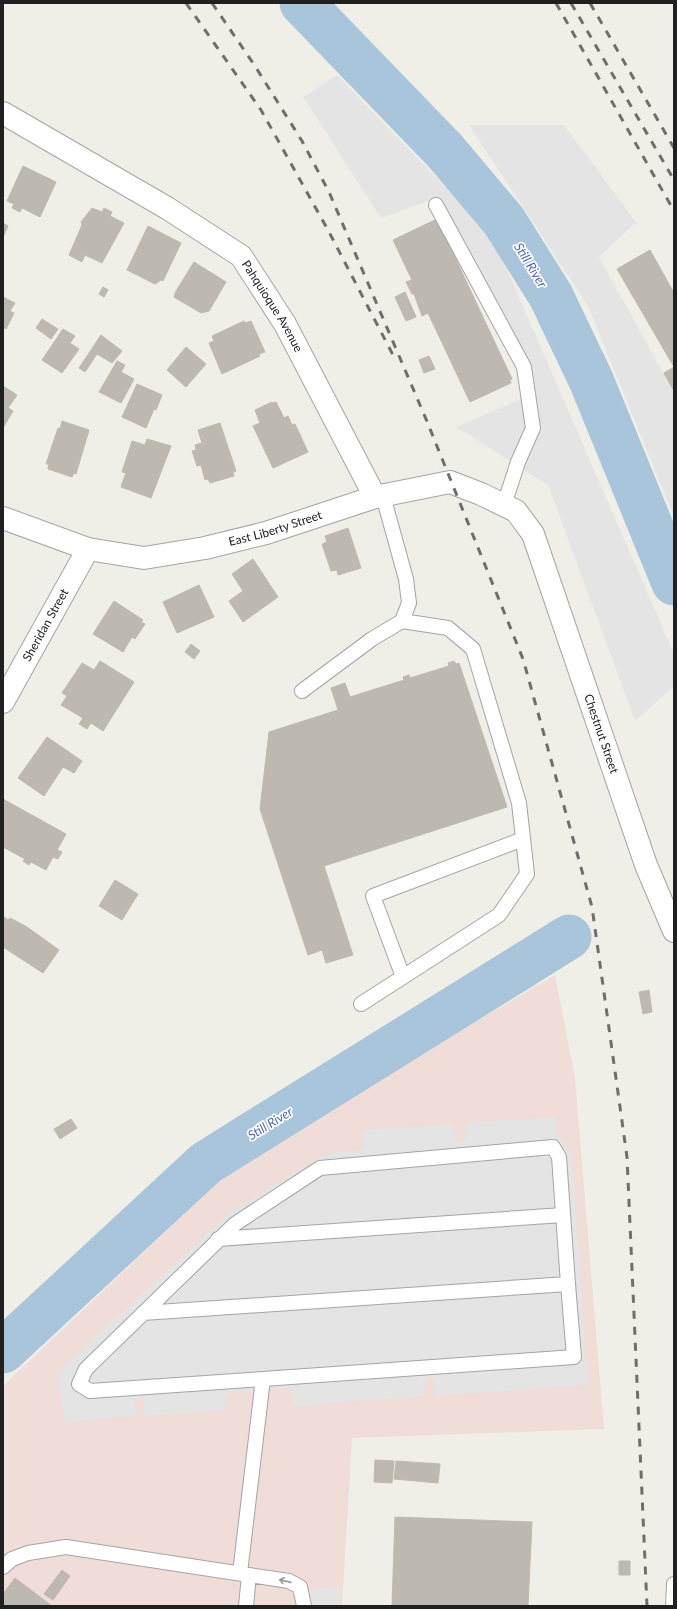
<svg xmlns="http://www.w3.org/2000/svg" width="677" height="1609" viewBox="0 0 677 1609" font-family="Lato,sans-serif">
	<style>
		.commercial { fill: #f0ddd7 }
		.parking { fill: #e4e4e4 }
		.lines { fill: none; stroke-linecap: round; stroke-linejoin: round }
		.river { stroke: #a9c5db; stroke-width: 45 }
		.building { fill: #bdb8b0; stroke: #c1b9aa }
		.service-casing { stroke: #a4a4a4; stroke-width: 16 }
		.minor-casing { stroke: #a4a4a4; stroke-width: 24 }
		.service { stroke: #fff; stroke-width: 14 }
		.minor { stroke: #fff; stroke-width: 22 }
		.rail { stroke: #6e6e6e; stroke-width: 3; stroke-dasharray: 8 8; stroke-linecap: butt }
		.oneway { stroke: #9b9b9b }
		.labels { text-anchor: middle; stroke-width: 3.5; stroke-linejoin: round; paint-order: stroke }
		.street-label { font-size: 12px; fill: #202020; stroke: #fff }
		.water-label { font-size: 13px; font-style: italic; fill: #506aac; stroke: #fff }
	</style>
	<rect width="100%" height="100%" fill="#f0efe7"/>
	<path class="commercial" d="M555 975 575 1078 604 1429 352 1438 342 1606H3V1386L239 1162Z"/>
	<path class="parking" d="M337 75 492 235 674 654V686L635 721 548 485 456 427 530 395 434 199 381 218 303 97Z
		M469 125H564L636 222 599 257 674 392V517L588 306Z
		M556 1117 558 1136 565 1143 572 1156 588 1385 434 1396V1380L430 1377 425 1381V1396L293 1406 292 1390 289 1388 230 1391 225 1396 226 1410 145 1416 144 1401 139 1398 135 1402 136 1416 64 1422 57 1372 234 1209 322 1156 339 1152 362 1150 364 1147 362 1130 453 1124 455 1140 461 1143 466 1139 465 1123Z
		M316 1587 340 1589 339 1606H292Z"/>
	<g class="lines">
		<path class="river" d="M302 3 445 151 504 221 551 296 591 380 674 583
			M3 1351 206 1163 569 937"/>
	</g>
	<path class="building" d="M23 166 56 182 40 217 22 208 20 212 12 208 14 204 7 201Z
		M92 208 102 212 104 208 112 212 110 216 124 223 102 263 85 255 82 262 69 255 82 225 81 222Z
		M437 219 512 379 510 380 511 383 470 402 428 313 422 316 414 294H412L406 282 412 280 393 240Z
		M3 223 8 226 3 237Z
		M148 226 181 243 163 281 161 280 155 284 127 270Z
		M650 250 674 293V391L664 373 674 367 617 269Z
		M194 262 226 282 209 311 201 313 174 297 176 291Z
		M103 287 108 290 104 297 99 294Z
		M405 292 416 317 406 321 395 297Z
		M3 297 15 303 10 311 14 313 6 329 3 327Z
		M42 319 58 329 51 339 36 328Z
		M244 321 245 323 251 321 265 352 259 354 260 356 222 374 209 343 214 341 212 336Z
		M63 329 75 336 70 343 79 349 62 373 42 360Z
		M101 335 122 351 112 363 97 354 85 372 79 368Z
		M186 347 206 364 186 387 167 370Z
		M429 356 435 369 424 373 419 360Z
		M117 361 125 365 121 372 134 379 121 403 99 392Z
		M137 384 162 395 156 410 154 409 146 428 122 417Z
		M3 386 17 395 8 408 13 411 3 428Z
		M272 402 273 403 276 402 284 418 288 416 292 425 295 424 308 452 273 468 253 426 260 423 255 410Z
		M62 421 89 430 76 474 74 473 72 477 48 469 49 464H46L58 428 60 429Z
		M220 423 236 471 233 472 234 476 210 483 208 479 205 480 201 465 197 466 192 451 196 450 195 445 202 443 198 430Z
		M147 439 171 446 151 498 121 487 126 473 122 472 132 441 145 445Z
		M348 528 361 568 338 575 337 570 331 571 322 544 327 542 325 536Z
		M253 559 278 597 243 622 229 601 243 591 232 574Z
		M199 585 214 617 177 633 163 602Z
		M114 601 143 620 141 622 145 624 135 639 132 637 123 652 93 634Z
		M191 644 200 651 194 659 185 652Z
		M100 661 134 682 103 731 91 723 87 729 79 724 83 718 61 705 67 696 62 693 82 663 94 670Z
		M454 661 456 664 459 663 507 807 324 866 353 955 326 963 322 950 308 955 260 809 269 732 338 710 331 688 345 683 350 697 404 680 403 677 409 675 410 678 449 666 448 663Z
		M47 737 82 761 74 773 63 767 44 796 18 778Z
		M3 799 66 834 57 850 62 852 58 859 53 857 46 870 31 862 29 865 23 861 25 859 3 847Z
		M115 880 138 894 122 920 99 906Z
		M3 916 8 920 10 918 27 927 59 950 43 973 3 947Z
		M649 990 652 1012 643 1014 639 992Z
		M71 1119 77 1128 60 1139 54 1129Z
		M375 1460 394 1461 392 1483 374 1482Z
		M396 1461 440 1464 438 1483 394 1479Z
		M395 1517 532 1522 528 1606H392Z
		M619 1561H630V1575H619Z
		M62 1570 70 1576 53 1600 44 1594Z
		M15 1578 52 1606H3V1594Z"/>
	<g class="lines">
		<defs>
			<path id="service" d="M436 205 524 367 533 428 518 462 504 505
				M302 691 372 639 402 621 409 603 406 579 383 496
				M403 977 373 896 523 839
				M361 1004 499 915 527 874 519 803 473 649 448 628 402 621
				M218 1239 563 1215
				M143 1313 568 1284 559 1157 553 1147 320 1168 235 1224 86 1369 79 1384 90 1391 263 1379 240 1573
				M263 1379 574 1357 568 1284
				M3 1567 12 1559 28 1553 66 1547 249 1575 246 1606
				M249 1575 289 1581 300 1587 304 1606
				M673 1606 674 1584"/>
			<g id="minor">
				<path id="s1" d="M3 113 167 208 241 256 285 324 375 497"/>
				<path id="s2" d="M3 518 88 549 144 558 205 548 266 533 375 497 450 482 481 494 516 511 533 534 646 865 674 931"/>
				<path id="s3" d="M3 702 88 549"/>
			</g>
		</defs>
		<use href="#service" class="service-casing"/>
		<use href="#minor" class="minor-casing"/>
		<use href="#service" class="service"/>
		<use href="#minor" class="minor"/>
		<path class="rail" d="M186 3 261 110 328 230 393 355
			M212 3 255 66 302 141 329 192 426 419 523 659 592 907 627 1157 647 1606
			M556 3 674 211
			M571 3 674 180
			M590 3 674 148"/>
	</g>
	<defs><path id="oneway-shaft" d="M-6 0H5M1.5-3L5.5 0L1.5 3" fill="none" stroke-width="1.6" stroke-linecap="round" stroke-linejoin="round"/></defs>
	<use class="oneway" href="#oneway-shaft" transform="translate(285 1581) rotate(-167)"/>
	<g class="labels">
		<g class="street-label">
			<text dy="4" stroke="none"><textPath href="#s1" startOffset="337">Pahquioque Avenue</textPath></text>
			<text dy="4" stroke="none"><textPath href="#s2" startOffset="282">East Liberty Street</textPath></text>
			<text dy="4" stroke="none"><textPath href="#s3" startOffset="88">Sheridan Street</textPath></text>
			<text dy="4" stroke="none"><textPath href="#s2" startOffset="775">Chestnut Street</textPath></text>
		</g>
		<g class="water-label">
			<text transform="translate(531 265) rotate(58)" y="5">Still River</text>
			<text transform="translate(270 1123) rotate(-32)" y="5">Still River</text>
		</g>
	</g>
	<rect width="677" height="1609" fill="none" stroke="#202020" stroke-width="8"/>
</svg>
